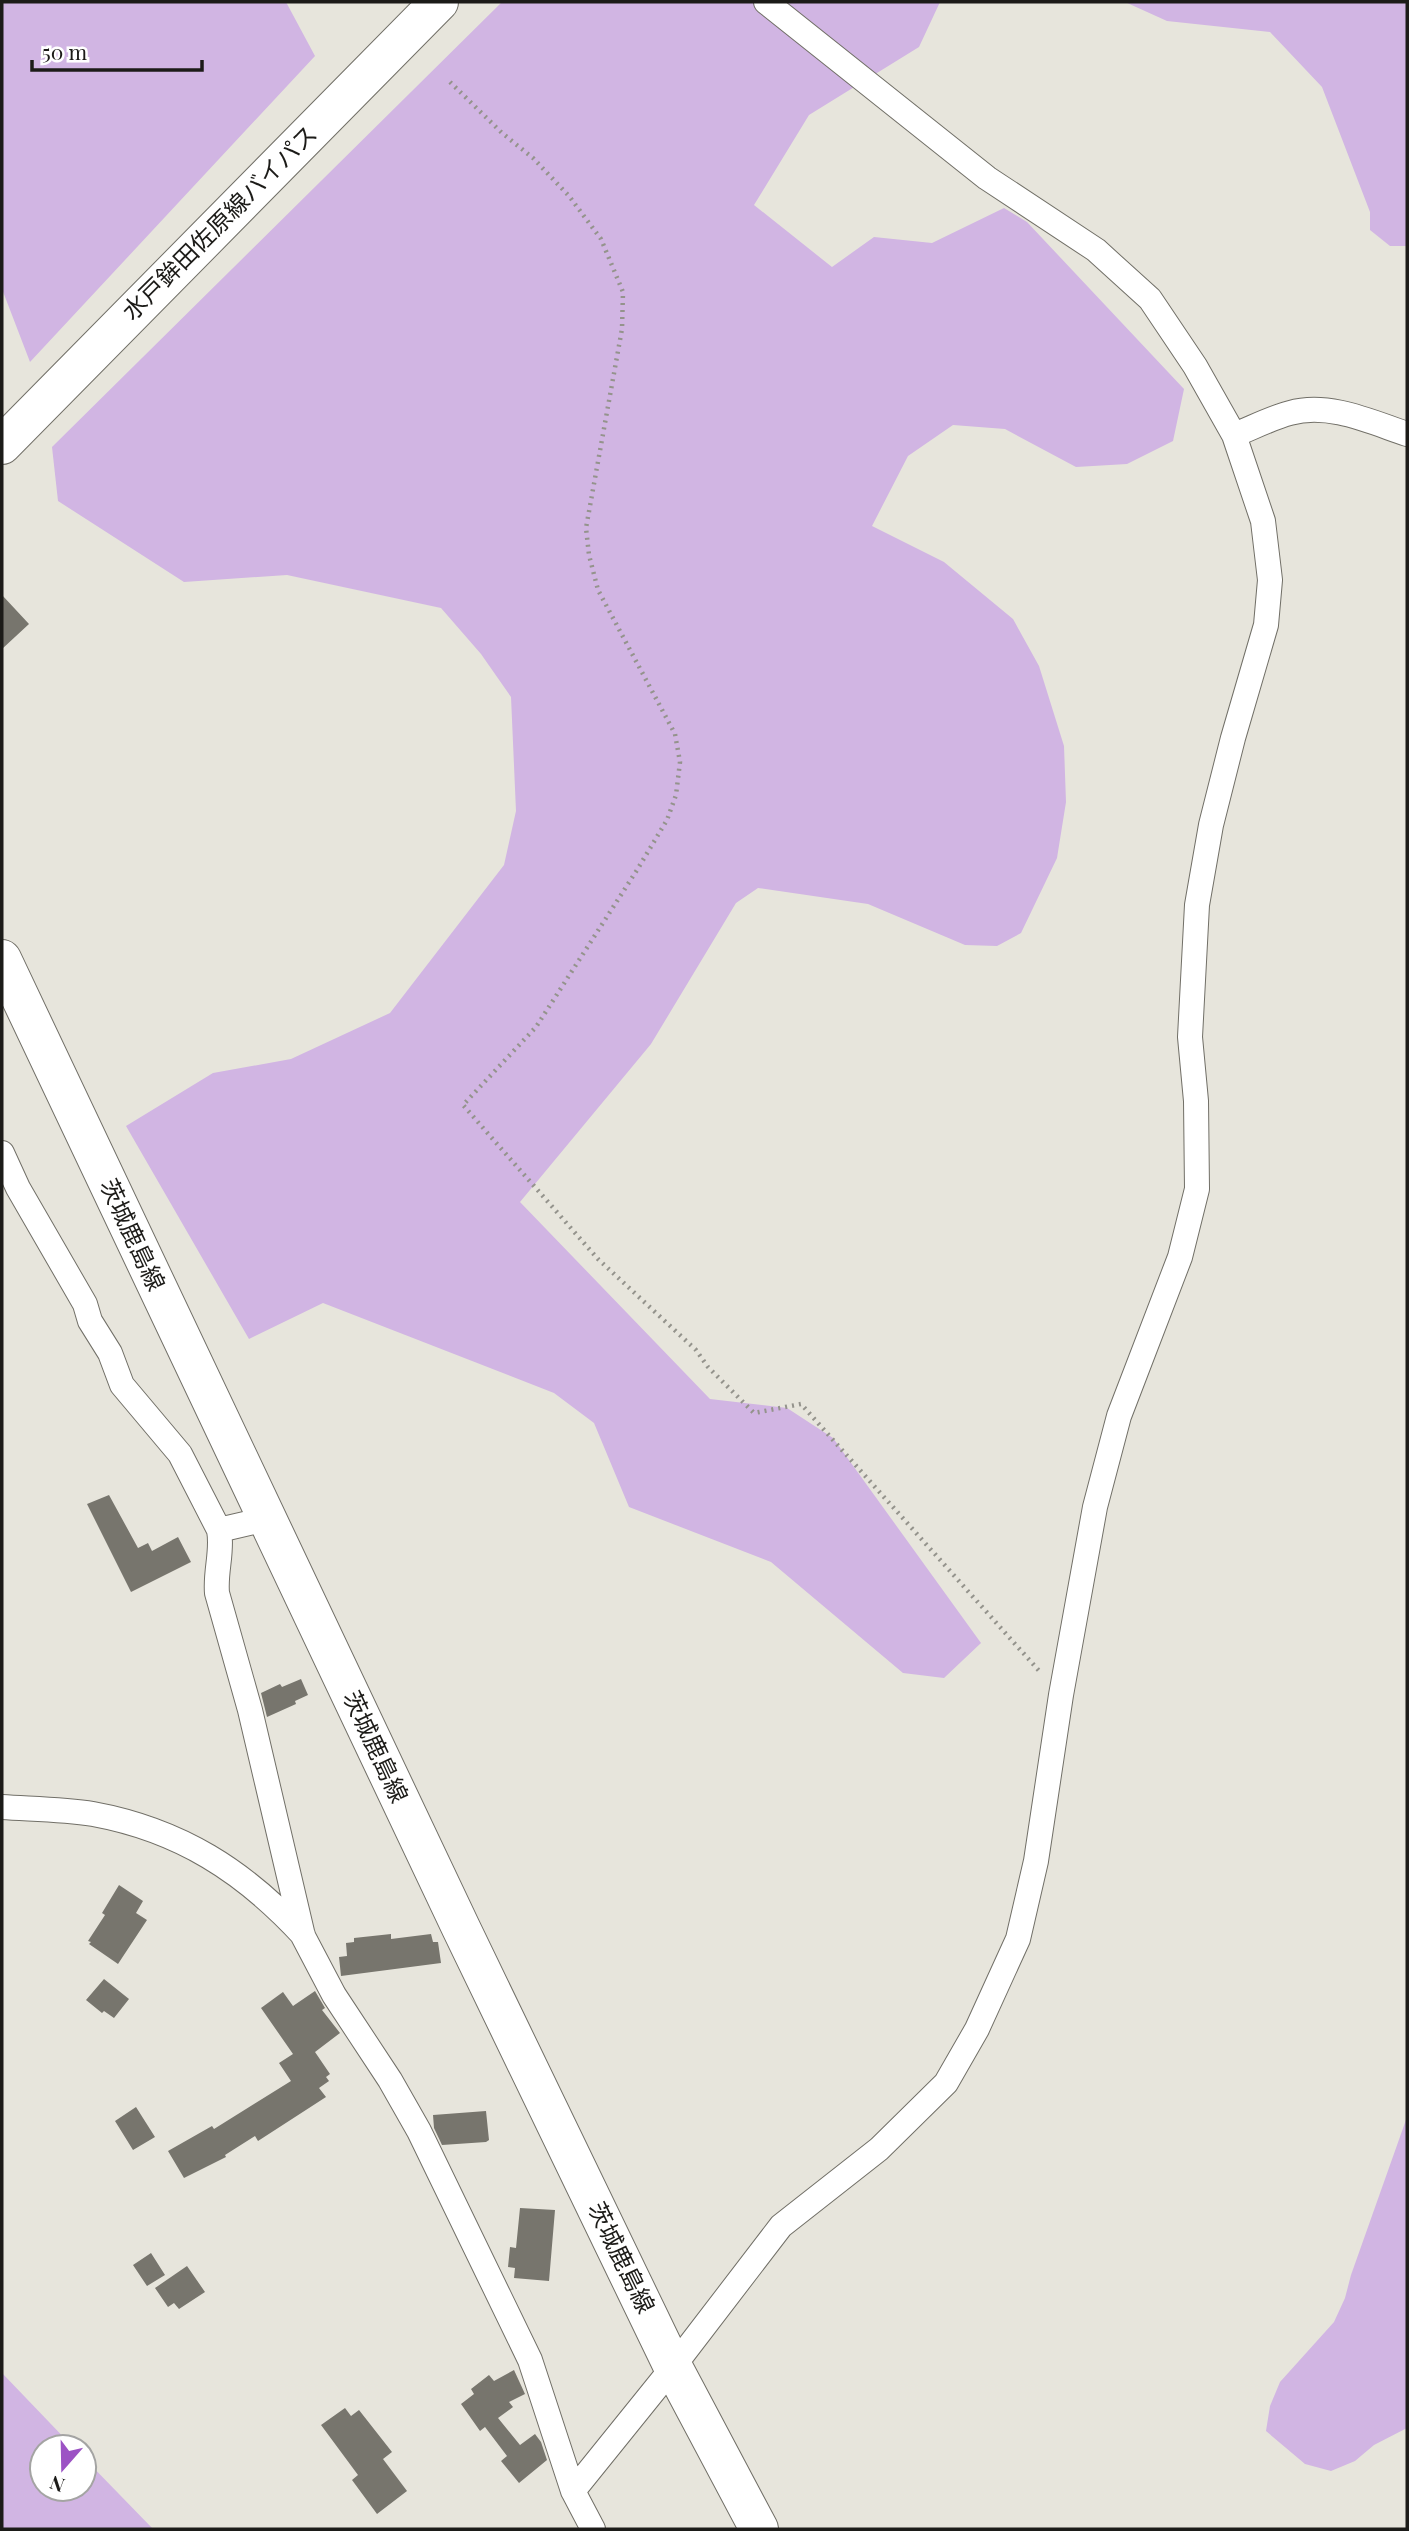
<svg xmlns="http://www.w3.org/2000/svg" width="1409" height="2531" viewBox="0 0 1409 2531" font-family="'Playfair Display','Noto Sans JP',serif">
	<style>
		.green { fill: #d1b5e3 }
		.building { fill: #77756d }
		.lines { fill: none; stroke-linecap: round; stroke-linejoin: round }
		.street-casing { stroke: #716f67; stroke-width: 26 }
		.primary-casing { stroke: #716f67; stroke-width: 40 }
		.path { stroke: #94938c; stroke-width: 4.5; stroke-dasharray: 2 5; stroke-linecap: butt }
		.street { stroke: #fff; stroke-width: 24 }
		.primary { stroke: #fff; stroke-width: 38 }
		.labels { text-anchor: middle; stroke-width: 5; stroke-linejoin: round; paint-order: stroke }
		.street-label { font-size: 24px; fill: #1c1b18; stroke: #fff }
	</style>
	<rect width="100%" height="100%" fill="#e7e5dc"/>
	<path class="green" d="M2 2H286L315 56 30 362 2 289Z
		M502 2H940L919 47 809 115 754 205 832 267 874 237 932 243 1004 208 1027 222 1184 389 1173 441 1127 464 1076 467 1005 429 953 425 908 456 872 526 944 562 1013 619 1039 666 1064 746 1066 802 1057 858 1021 933 997 946 965 945 868 904 758 888 736 903 651 1044 520 1202 710 1399 787 1408 833 1438 981 1643 944 1678 903 1673 771 1562 629 1507 594 1423 554 1393 323 1303 249 1339 126 1126 213 1073 291 1059 390 1013 504 865 516 811 511 697 481 654 441 608 287 575 184 582 58 501 52 447Z
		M1125 2H1407V246H1390L1370 230V212L1322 87 1270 32 1167 21Z
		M1407 2117V2428L1374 2445 1355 2461 1331 2471 1305 2464 1266 2431 1270 2406 1280 2382 1334 2322 1345 2298 1351 2275Z
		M2 2373 73 2447H42V2489H84V2458L153 2529H2Z"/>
	<path class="building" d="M2 595 29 624 2 649Z
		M109 1495 138 1548 148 1543 152 1551 178 1537 191 1562 131 1592 87 1504Z
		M301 1679 308 1695 295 1701 296 1704 267 1717 261 1693 280 1684 282 1687Z
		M119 1885 143 1901 136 1913 147 1920 118 1964 89 1944 91 1942 88 1941 105 1915 102 1913Z
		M391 1934V1939L431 1934 433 1942H438L441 1963 341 1976 339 1957 347 1956 346 1943 354 1942V1938Z
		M104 1979 129 1999 114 2018 104 2011 102 2013 86 2000Z
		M315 1991 325 2008 322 2010 340 2033 315 2052 330 2074 326 2077 329 2081 319 2088 326 2097 258 2141 255 2136 225 2155 226 2157 184 2178 168 2151 212 2126 214 2129 291 2081 279 2063 293 2054 261 2008 283 1992 293 2006Z
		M136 2107 155 2137 133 2150 115 2121Z
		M486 2111 489 2140 486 2142 442 2145 434 2128 433 2115Z
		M520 2208 555 2210 549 2281 514 2278 515 2268 508 2267 510 2247 516 2248Z
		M151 2253 165 2275 147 2286 133 2265Z
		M187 2266 205 2292 179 2309 174 2303 168 2307 155 2288Z
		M514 2370 525 2394 509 2402 513 2407 498 2418 520 2445 535 2434 541 2442 547 2460 519 2483 501 2461 507 2456 485 2427 480 2431 461 2404 474 2394 471 2389 489 2375 494 2381Z
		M345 2408 351 2416 359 2410 392 2452 383 2459 407 2491 377 2514 352 2480 358 2475 321 2425Z"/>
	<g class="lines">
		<defs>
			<path id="street" d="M1234 435C1252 428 1271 418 1290 413 1329 402 1371 422 1407 434
				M2 1153 18 1188 85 1304 90 1321 110 1353 122 1385 180 1454 219 1530
				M266 1519 219 1530C223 1551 215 1571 217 1593L250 1710 303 1936 334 1995 390 2080 419 2131 530 2360 573 2491 593 2529
				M2 1807C32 1809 63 1809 93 1814 180 1830 244 1871 303 1935
				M573 2491 673 2367 781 2226 879 2149 946 2083 977 2029 1018 1939 1036 1861 1061 1695 1095 1507 1119 1416 1180 1257 1197 1189 1196 1101 1190 1037 1197 905 1211 825 1233 738 1266 625 1270 580 1263 521 1234 435 1195 366 1150 299 1096 250 987 178 766 2"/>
			<path id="primary" d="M2 445 439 2
				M2 959 461 1928 673 2367 759 2529"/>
		</defs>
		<use href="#street" class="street-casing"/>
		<use href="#primary" class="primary-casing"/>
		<path class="path" d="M450 82 502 133 533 158 569 196 601 239 623 292 622 329 586 528 589 555 598 590 675 734 680 762 676 795 667 820 637 870 536 1027 463 1105 598 1259 696 1350 708 1367 754 1413 801 1404 1041 1673"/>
		<use href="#street" class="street"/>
		<use href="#primary" class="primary"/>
	</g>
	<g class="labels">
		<g class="street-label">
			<text transform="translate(220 223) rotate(-45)" y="8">水戸鉾田佐原線バイパス</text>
			<text transform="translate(132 1235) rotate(65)" y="8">茨城鹿島線</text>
			<text transform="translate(375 1747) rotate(65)" y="8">茨城鹿島線</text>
			<text transform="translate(621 2258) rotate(64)" y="8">茨城鹿島線</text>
		</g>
	</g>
	<rect width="1409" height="2531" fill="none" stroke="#1c1b18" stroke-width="7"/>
	<g transform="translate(63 2468) rotate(200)"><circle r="33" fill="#ffffff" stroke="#a4a4a3" stroke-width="2"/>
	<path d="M0-5L12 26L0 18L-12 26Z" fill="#9c52c4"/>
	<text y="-10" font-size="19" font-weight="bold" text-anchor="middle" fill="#1c1b18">N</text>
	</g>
	<path d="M32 60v10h170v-10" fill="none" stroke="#1c1b18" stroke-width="3.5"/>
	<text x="42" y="60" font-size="21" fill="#1c1b18" stroke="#ffffff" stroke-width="5" paint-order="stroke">50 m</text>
</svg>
